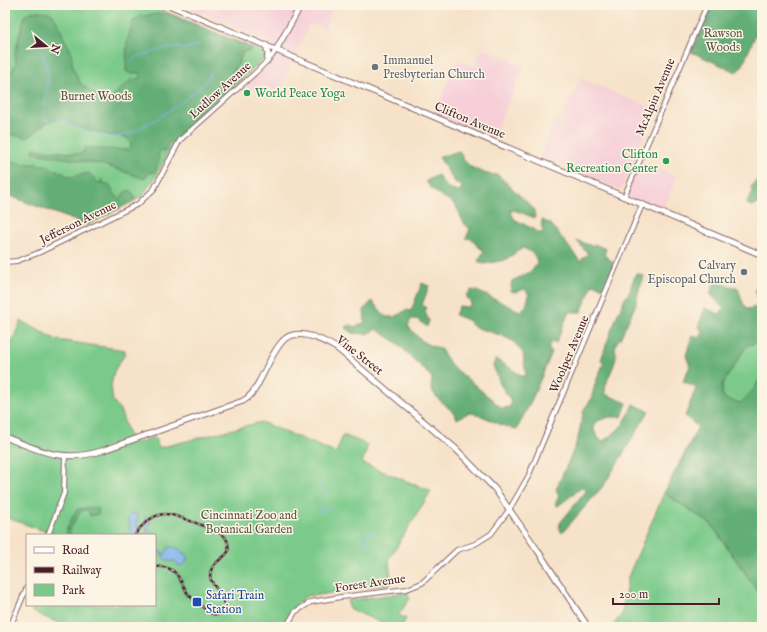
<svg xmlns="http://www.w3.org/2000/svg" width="767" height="632" viewBox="0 0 767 632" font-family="'IM FELL English',serif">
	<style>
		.built { fill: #f6cfd8 }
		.green { fill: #7bca8b; stroke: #62745b }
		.forest { fill: #64ae77; stroke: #576651 }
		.water { fill: #80b3ed; stroke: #65698c }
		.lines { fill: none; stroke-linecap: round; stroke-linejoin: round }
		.stream { stroke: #80b3ed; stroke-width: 1 }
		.minor-casing { stroke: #866362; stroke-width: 6 }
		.major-casing { stroke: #866362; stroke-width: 7 }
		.minor { stroke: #fff; stroke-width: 4 }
		.major { stroke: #fff; stroke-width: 5 }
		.rail-casing { stroke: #4a1f2b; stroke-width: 2.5 }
		.rail { stroke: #fcf5e5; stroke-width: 1; stroke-dasharray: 3; stroke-linecap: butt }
		.worship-dot { fill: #6b7280; stroke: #fcf5e5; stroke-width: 1.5 }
		.leisure-dot { fill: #2e9e5b; stroke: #fcf5e5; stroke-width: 1.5 }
		.transit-dot { fill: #1a4fb4; stroke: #fcf5e5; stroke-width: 1.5 }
		.labels { text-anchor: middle; stroke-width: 3; stroke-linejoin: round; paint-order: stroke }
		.park-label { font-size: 12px; fill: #595248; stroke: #fcf5e5 }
		.worship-label { font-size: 12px; fill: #5b616d; stroke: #fcf5e5; text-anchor: start }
		.street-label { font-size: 12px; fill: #4a1f2b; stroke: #fcf5e5 }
		.leisure-label { font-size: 12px; fill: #27864d; stroke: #fcf5e5; text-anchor: start }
		.transit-label { font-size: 12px; fill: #164399; stroke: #fcf5e5; text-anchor: start }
	</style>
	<rect width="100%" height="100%" fill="#fcf5e5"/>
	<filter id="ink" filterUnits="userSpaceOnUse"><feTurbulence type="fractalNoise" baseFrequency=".025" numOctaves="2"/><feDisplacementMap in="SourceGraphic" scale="8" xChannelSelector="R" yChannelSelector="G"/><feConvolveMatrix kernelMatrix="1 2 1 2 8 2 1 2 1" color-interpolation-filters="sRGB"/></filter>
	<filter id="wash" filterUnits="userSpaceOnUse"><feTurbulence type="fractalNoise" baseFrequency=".012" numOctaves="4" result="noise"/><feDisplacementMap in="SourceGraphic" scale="16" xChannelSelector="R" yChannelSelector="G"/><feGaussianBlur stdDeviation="0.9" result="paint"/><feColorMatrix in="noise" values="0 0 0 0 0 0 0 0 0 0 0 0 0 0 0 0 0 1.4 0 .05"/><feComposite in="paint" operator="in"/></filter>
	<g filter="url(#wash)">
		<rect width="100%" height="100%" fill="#f6e2c9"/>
		<path class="built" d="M182 5H334L324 29 310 23 279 92 262 85 259 92 245 87 277 55 276 49 266 40Z
			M483 48 524 66 492 140 434 116 457 59 475 67Z
			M580 78 656 110 621 190 540 156 555 119 561 121Z
			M639 160 677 177 661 213 624 197Z"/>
		<path class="green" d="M5 5H149L265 53V58L241 80 183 131 174 142 154 180 149 185 143 196 87 225 5 194Z
			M21 321 57 340 125 350V354L114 371 111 386 113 401 120 410 129 435 137 443 154 437 159 448 261 422 336 453 343 435 368 445 362 463 431 491 389 559 391 584 312 596 309 595C296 602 288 614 282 627H68L33 612 29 605H155V535H56L45 530 44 531 5 517V363L10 346Z
			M762 337V351L760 359 762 374 755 388 741 403 727 400 722 394V385L747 345 753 344Z
			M664 493 711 524 762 597V627H612L622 614 628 577Z
			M407 592 410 599 398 615 406 618 402 627H391L350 609 347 601Z"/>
		<path class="forest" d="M711 5H762V19L742 67 736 72 691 52Z
			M39 11 49 12 53 15 59 25 63 36 71 51 73 68 80 83 94 94 111 98 131 80 141 78V73L131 74 126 71 127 43 133 20 137 19 140 16 167 13 252 48 249 51 243 52 238 64 234 69 241 80 183 131 174 142 168 143 167 149 165 152 161 151 158 154 159 160 155 172 149 173 145 179 104 165 35 153 33 152 34 148 41 150 81 154 86 147 100 149 130 150 131 143 127 138C111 135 89 132 74 126 68 124 64 119 56 120 45 121 36 131 27 138L6 133 5 134V84L16 63 15 52 25 15 31 12Z
			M459 151 464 160 471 167 487 174 498 175 534 209 535 218 517 211 510 210 514 219 542 234C544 229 540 225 542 220L551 224 580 261 588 254 576 240 592 246 594 244 606 249 604 255 614 263 604 288 593 284 581 312H569L556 343 552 341 548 349 552 352 533 397 517 429C501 428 482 413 469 413 465 414 461 417 457 419 453 407 434 401 431 387 431 385 432 380 432 378L396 342 376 329 367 334 353 333 345 327 350 325 356 327 365 322 364 309 372 301 386 317H395L406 310 411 311 422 283 429 286 422 305 426 308 425 312 429 321 427 327 417 319H411L408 326C419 338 423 345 440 348L451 365 502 408 510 407 511 401 500 384 493 365 496 359 522 376H526L523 353 513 341 500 335 474 327 467 320 455 315 459 306 467 307 471 305 470 301 466 296 471 290 477 291 520 311 526 306 529 295 525 289 516 292 510 291 512 281 530 272 537 263C536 254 530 251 523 248L505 260 484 264 478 261 484 251 476 245 473 239 466 238 470 229C460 222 461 212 455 205 445 196 433 194 426 181L438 175C443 184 448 191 460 192L462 187 454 181 439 157Z
			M5 158 18 163 45 165 71 177 89 173 99 184 102 179 103 183 109 184 114 194 120 199 125 192 130 190 133 194 136 200 87 225 5 194Z
			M762 178V196L758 204 752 206 747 204 748 199 751 197 752 192 751 187 757 180Z
			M636 273 644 276 639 289 636 304 620 339C613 344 616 350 616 357 614 370 604 381 605 394L627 403 622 417H610L595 422 594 431 599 439 603 441C621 429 625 424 633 404L649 411 604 485 562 533 559 528 560 523 586 491 583 487 581 488 558 506 555 504 559 496 556 489 574 449 578 438 584 409 591 400 595 384 604 362 601 360C608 340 619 305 631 289V286Z
			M717 277 723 284 738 288 743 303 747 309 757 307V295L755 291 757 286 762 288V302L760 307 762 314V339L761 337 753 344 747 345 722 385V394L727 400 741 403 755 388 762 374V597L711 524 664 493 698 427 685 416 696 388 683 381 690 366 686 356 692 335 699 338 703 332 698 327 705 308 719 314 724 309 710 294Z
			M88 507 99 509 98 514 90 516 88 510C79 510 79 515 75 521 74 524 71 526 69 530L72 535H67V527L76 511 78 509Z"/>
		<path class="water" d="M132 514H136L139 516C134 521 139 529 142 534L147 533 145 516 150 522 148 529 149 532 155 533 159 539V549L164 555 169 547 177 548 187 556C188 561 185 564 181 566L178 565 175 561H167L159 551 155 562V535H139L136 533 131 535 128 518 129 515Z"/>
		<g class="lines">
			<path class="stream" d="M40 39C40 53 47 63 48 77 49 90 43 105 43 118L46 120 52 119
				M131 61 137 57 160 50 175 47 185 49 199 45
				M55 119C59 120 63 120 67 122 70 123 72 125 75 126 85 130 106 138 116 137 136 136 191 97 205 82 207 79 209 75 211 72
				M321 487 328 494 325 497
				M317 507 319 511 322 512 324 507 332 510
				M358 547 368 543 369 540 365 537 364 533 375 532 376 531"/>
		</g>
	</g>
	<g filter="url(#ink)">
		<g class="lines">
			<defs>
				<path id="minor" d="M624 197 707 5
					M5 262 17 261 38 253 138 204 154 189 180 140 255 73 272 56 276 50
					M48 535 64 493 65 456
					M10 627 27 587
					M286 627 295 612 311 602 341 597 407 589 422 583 457 550 475 544 491 534 509 510 528 477 642 205"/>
				<path id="major" d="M169 5 762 255
					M266 45 268 54 267 61
					M276 50 301 5
					M5 437C40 451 63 463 101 451L243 401C252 396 255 389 260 380 266 369 276 345 286 338 302 328 325 341 338 349L456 449 495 489 538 551 588 627"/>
			</defs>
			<use href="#minor" class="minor-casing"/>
			<use href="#major" class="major-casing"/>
			<use href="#minor" class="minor"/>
			<use href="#major" class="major"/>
			<defs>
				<path id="rail" d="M135 535C141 525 152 515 164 514 173 513 219 531 225 537 228 541 229 547 228 552 224 558 216 561 212 568 202 587 236 595 219 614 216 615 215 615 213 614 208 612 191 598 188 594 179 580 178 565 155 567"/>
			</defs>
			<use href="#rail" class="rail-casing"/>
			<use href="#rail" class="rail"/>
		</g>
	</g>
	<g class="worship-dot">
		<circle cx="375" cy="67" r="4"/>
		<circle cx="744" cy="272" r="4"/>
	</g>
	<g class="leisure-dot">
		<circle cx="247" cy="93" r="4"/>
		<circle cx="666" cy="161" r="4"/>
	</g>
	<rect class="transit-dot" x="192" y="597" width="10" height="10" rx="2"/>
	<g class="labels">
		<g class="park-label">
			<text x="723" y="37">Rawson<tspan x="723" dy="14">Woods</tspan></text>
			<text x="96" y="100">Burnet Woods</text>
			<text x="249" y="519">Cincinnati Zoo and<tspan x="249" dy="14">Botanical Garden</tspan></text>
		</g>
		<g class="worship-label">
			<text x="383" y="64">Immanuel<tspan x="383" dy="14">Presbyterian Church</tspan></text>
			<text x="736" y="269" text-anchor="end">Calvary<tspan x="736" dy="14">Episcopal Church</tspan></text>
		</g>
		<g class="street-label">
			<text transform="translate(220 90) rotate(-42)" y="4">Ludlow Avenue</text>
			<text transform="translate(655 97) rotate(-67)" y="4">McAlpin Avenue</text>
			<text transform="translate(470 120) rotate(23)" y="4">Clifton Avenue</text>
			<text transform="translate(78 222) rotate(-26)" y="4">Jefferson Avenue</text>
			<text transform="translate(569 354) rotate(-67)" y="4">Woolper Avenue</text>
			<text transform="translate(360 355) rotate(38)" y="4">Vine Street</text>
			<text transform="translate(370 583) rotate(-8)" y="4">Forest Avenue</text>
		</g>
		<g class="leisure-label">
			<text x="255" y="97">World Peace Yoga</text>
			<text x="658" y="158" text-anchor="end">Clifton<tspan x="658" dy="14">Recreation Center</tspan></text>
		</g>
		<g class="transit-label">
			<text x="206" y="599">Safari Train<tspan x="206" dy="14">Station</tspan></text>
		</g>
	</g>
	<rect width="767" height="632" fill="none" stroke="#fcf5e5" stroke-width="20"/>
	<rect x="26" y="534" width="130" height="72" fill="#fcf5e5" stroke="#b59f9b"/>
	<rect x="34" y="547" width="20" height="6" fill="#ffffff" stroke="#b59f9b"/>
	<text x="62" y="554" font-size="12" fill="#4a1f2b">Road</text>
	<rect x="34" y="567" width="20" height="6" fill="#4a1f2b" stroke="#b59f9b"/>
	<text x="62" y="574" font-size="12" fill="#4a1f2b">Railway</text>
	<rect x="34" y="584" width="20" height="12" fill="#7bca8b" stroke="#b59f9b"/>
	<text x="62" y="594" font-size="12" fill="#4a1f2b">Park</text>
	<g transform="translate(46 46) rotate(108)" stroke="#fcf5e5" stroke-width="3" paint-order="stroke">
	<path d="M0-3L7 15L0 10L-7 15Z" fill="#4a1f2b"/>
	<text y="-6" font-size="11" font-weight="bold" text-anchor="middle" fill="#4a1f2b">N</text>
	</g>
	<path d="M613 598v6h106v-6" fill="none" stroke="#4a1f2b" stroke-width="2"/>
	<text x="619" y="598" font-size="12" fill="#4a1f2b" stroke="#fcf5e5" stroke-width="3" paint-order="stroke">200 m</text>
</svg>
